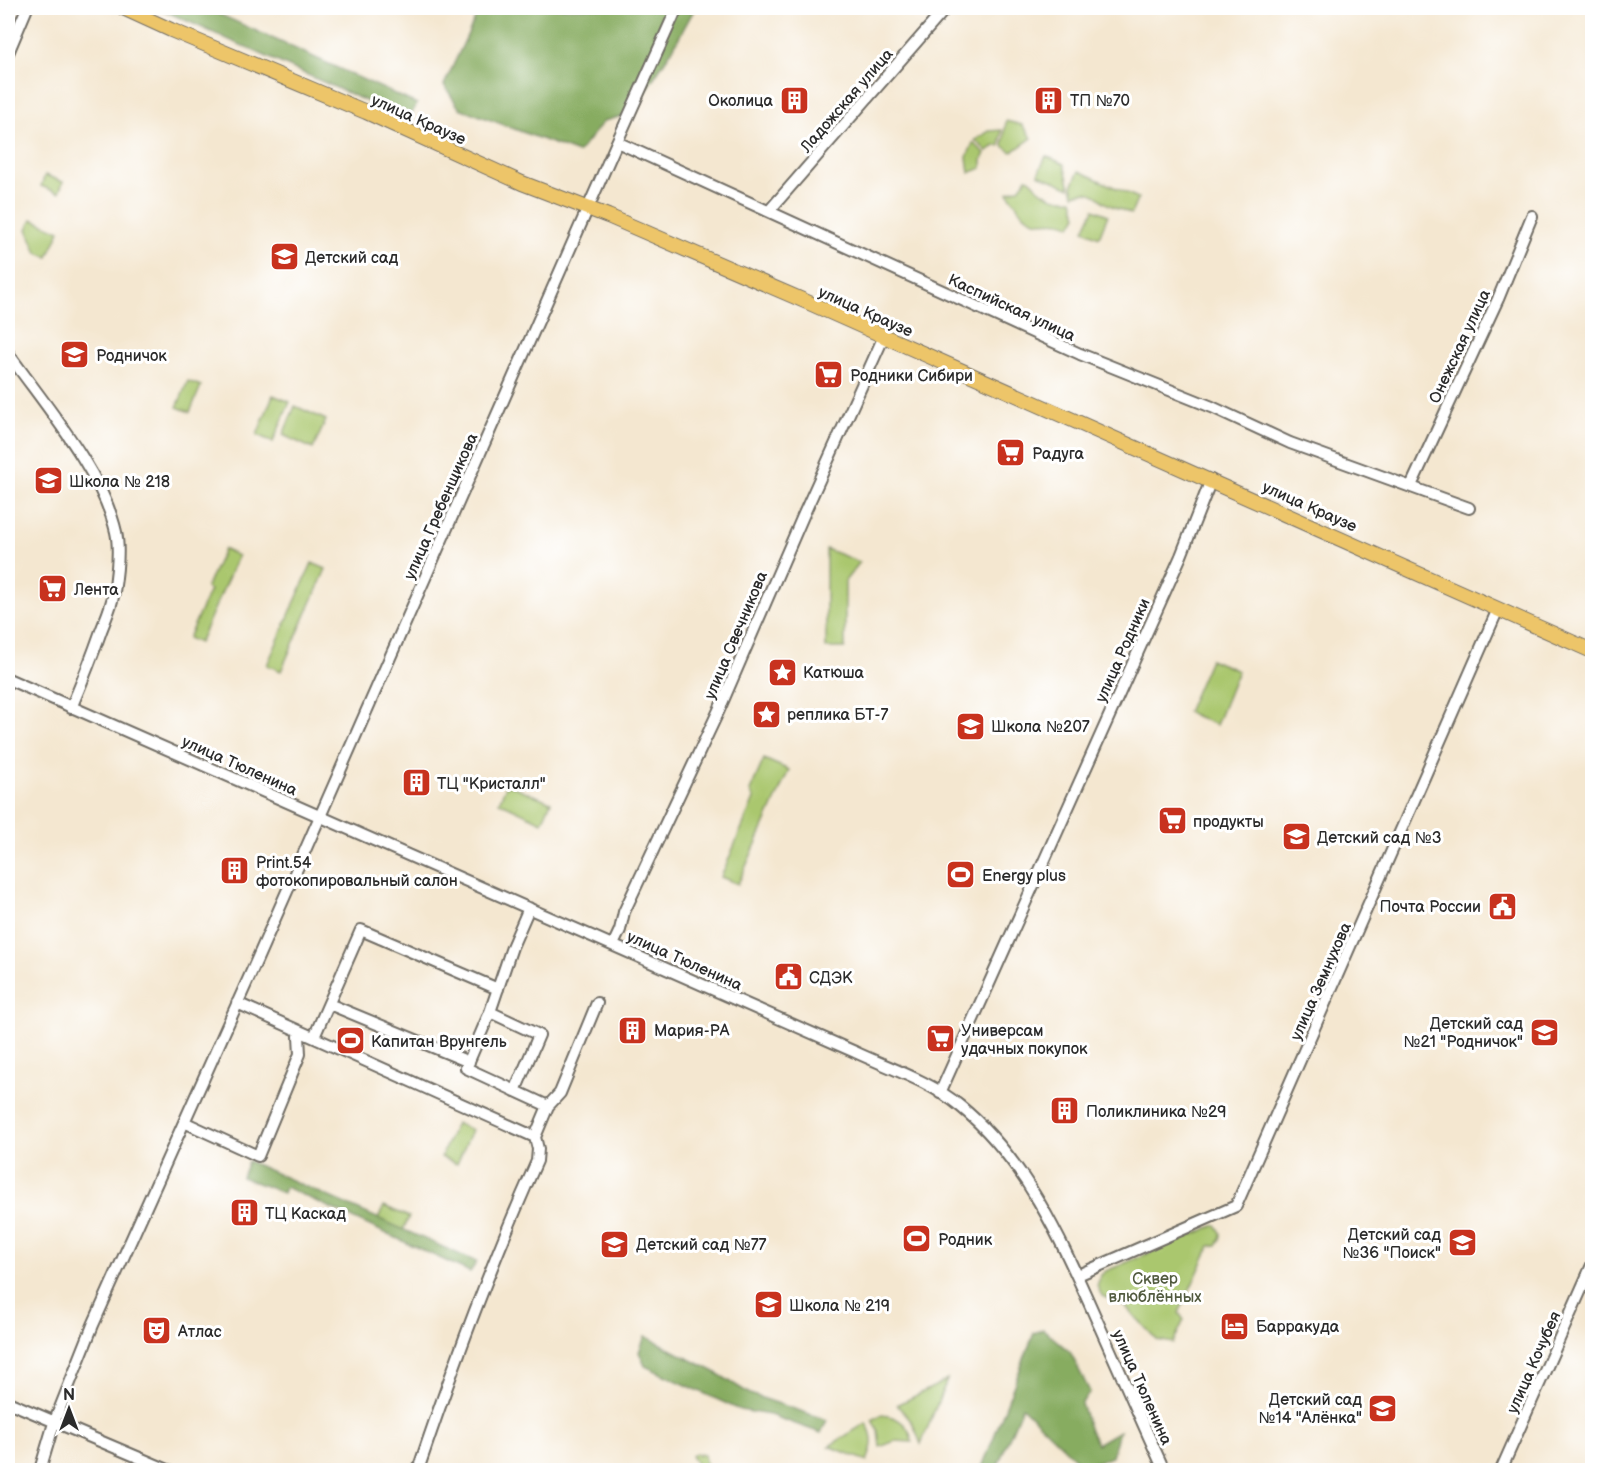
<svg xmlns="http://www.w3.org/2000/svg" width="1600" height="1478" viewBox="0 0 1600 1478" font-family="'Balsamiq Sans',sans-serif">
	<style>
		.green { fill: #aac76e; stroke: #6a794c; stroke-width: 1.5 }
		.forest { fill: #87ac61; stroke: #596c46; stroke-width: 1.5 }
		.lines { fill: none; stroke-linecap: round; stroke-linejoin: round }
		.minor-casing { stroke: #716d65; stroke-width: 14 }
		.major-casing { stroke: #716d65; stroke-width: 16 }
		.minor { stroke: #fff; stroke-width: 10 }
		.major { stroke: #edc569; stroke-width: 14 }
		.labels { text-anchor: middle; stroke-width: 6; stroke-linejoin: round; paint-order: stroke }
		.poi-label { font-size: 16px; fill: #2b2b2b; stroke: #fff; text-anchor: start }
		.street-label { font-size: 16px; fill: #2b2b2b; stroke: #fff }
		.park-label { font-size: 16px; fill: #515a3f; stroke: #fff }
	</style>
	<rect width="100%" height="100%" fill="#fff"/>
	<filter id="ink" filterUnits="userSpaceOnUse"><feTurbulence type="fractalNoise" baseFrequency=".0167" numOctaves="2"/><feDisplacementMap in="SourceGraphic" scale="12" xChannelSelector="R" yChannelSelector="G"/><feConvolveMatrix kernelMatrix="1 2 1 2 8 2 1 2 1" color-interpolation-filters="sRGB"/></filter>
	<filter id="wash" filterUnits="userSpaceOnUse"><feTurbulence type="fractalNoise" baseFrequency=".008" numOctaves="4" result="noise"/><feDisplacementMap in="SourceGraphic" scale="24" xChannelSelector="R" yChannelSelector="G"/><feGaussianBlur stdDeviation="1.35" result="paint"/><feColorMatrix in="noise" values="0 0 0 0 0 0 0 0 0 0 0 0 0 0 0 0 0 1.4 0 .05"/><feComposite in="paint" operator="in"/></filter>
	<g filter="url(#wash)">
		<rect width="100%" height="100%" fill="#f4e7d0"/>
		<path class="green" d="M1006 121 1022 125 1032 138 1012 152 1003 146Z
			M1002 130 1000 146H995L987 151 975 140 989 131Z
			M973 143 985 153 982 160V168L969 173 967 157Z
			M1046 156 1064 164 1070 188 1038 174Z
			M1079 171 1138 198 1131 214C1123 210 1111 207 1104 202 1095 193 1088 190 1074 194L1072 186Z
			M45 175 63 182 59 193 41 186Z
			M1027 178C1033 180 1034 183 1038 188 1047 197 1060 200 1073 199L1077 216 1071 226C1050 213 1035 235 1016 204 1013 200 1010 197 1008 192L1019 188Z
			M1094 209 1108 215 1099 237 1084 230Z
			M32 219 60 231 48 257 37 253 27 229Z
			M188 381 201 386 190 412 177 407Z
			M273 395 290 402 273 442 257 435Z
			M295 406 326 420 313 449 283 435Z
			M224 549 238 556 199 643 188 638 210 590 206 588Z
			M826 549 860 562 845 581V648H826Z
			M312 563 326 569 281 671 267 665Z
			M1210 659 1238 671 1216 725 1187 712Z
			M764 759 789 770 738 884 721 877 754 799 750 791Z
			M507 784 551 802 542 822 499 802Z
			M456 1123 472 1130 457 1164 441 1157Z
			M384 1206 409 1217 403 1230 378 1219Z
			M1216 1225C1223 1233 1222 1237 1217 1245L1210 1246 1179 1313 1184 1320 1173 1343 1157 1340 1126 1307 1102 1296 1097 1286 1101 1275 1106 1271Z
			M947 1380 921 1444 912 1422 897 1405Z
			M881 1415C898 1416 910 1425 912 1442L895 1441 880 1447 878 1431 872 1420Z
			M866 1423C875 1437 873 1447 867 1461L829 1446Z
			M695 1453 698 1456 700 1454 704 1455 706 1466 704 1470 701 1467 699 1468 691 1456Z"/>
		<path class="forest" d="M158 8H206L417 104 408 120Z
			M480 8H695L672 50 630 114 604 121 578 153 459 108 444 85Z
			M248 1161 477 1262 470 1272 285 1187 283 1193 242 1177Z
			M1043 1329 1070 1352 1090 1392 1081 1404 1090 1431 1097 1444 1119 1431 1112 1457 1083 1466 1022 1407 996 1470H981L1034 1333Z
			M645 1336 715 1372 750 1394 827 1420 821 1433 770 1415 740 1410 645 1366 639 1352Z"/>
	</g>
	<g filter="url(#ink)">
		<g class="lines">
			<defs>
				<path id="minor" d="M8 53 27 8
					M617 142 677 8
					M769 211 946 8
					M8 353C44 404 102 471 116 532 120 550 117 573 114 592 112 605 106 618 101 631 92 657 82 682 71 708
					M1411 486 1498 299 1532 216
					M8 679 855 1052C889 1068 930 1081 960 1106 1028 1161 1064 1247 1099 1325 1121 1374 1142 1422 1164 1470
					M613 945 620 930 624 912 719 710 803 516 884 336
					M237 1003 535 1137
					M329 1004 469 1062
					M490 1012 539 1035 515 1091
					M314 1037 361 930 498 989
					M940 1093 1181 556 1211 480
					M548 1106 560 1093 597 1003
					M184 1122 258 1156 300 1054 299 1036
					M1078 1275 1236 1206 1498 609
					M8 1402 168 1470
					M40 1470 54 1423 93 1325 255 964 617 142 1080 354 1212 407 1290 443 1469 508
					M418 1470C453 1366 492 1261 537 1161L538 1149 535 1137 548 1106 466 1068 490 1012 512 947 529 908
					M1501 1470 1592 1265"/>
				<path id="major" d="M123 8 171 30 366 112 522 183 608 216 814 305 1592 651"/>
			</defs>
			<use href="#minor" class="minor-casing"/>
			<use href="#major" class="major-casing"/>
			<use href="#minor" class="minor"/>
			<use href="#major" class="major"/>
		</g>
	</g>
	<defs>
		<symbol id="building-square" viewBox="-11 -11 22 22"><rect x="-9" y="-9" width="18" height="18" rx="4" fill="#c8321e" stroke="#fff"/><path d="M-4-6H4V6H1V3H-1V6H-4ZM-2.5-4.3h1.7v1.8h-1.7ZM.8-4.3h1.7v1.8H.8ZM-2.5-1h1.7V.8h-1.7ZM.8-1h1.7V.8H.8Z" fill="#fff"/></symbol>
		<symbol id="school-square" viewBox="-11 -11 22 22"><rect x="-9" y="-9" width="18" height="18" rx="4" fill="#c8321e" stroke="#fff"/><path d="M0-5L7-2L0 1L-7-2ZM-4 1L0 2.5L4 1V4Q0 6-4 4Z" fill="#fff"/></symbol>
		<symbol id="supermarket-square" viewBox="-11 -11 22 22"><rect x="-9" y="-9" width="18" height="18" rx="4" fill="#c8321e" stroke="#fff"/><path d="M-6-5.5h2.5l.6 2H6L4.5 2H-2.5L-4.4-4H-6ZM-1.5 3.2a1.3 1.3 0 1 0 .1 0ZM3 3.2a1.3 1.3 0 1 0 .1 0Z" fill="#fff"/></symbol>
		<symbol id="sight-square" viewBox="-11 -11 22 22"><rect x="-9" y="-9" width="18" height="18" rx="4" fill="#c8321e" stroke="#fff"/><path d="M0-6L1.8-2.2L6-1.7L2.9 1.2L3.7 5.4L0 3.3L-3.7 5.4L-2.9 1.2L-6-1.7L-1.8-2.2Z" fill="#fff"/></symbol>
		<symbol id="stadium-square" viewBox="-11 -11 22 22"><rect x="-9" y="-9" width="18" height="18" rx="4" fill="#c8321e" stroke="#fff"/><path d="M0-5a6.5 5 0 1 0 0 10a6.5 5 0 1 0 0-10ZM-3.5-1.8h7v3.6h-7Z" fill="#fff"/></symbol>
		<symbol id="civic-square" viewBox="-11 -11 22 22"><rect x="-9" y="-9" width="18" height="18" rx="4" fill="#c8321e" stroke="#fff"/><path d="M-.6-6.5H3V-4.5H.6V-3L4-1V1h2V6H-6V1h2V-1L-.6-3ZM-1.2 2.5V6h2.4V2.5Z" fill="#fff"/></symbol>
		<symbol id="hotel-square" viewBox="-11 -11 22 22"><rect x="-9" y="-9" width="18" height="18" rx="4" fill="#c8321e" stroke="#fff"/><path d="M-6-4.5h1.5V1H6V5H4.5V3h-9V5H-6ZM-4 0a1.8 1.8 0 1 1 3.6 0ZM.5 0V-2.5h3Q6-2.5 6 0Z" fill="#fff"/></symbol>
		<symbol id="theatre-square" viewBox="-11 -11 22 22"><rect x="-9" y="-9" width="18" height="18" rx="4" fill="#c8321e" stroke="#fff"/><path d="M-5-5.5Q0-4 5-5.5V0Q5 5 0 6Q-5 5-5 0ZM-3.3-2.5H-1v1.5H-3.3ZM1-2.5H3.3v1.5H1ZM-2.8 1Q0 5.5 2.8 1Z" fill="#fff"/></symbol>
	</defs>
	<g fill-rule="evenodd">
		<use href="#building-square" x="778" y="84" width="33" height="33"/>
		<use href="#building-square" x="1032" y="84" width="33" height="33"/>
		<use href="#school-square" x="268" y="240" width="33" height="33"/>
		<use href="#school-square" x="58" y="338" width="33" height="33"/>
		<use href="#supermarket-square" x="812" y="358" width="33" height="33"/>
		<use href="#supermarket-square" x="994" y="436" width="33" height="33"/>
		<use href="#school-square" x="32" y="464" width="33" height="33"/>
		<use href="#supermarket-square" x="36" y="572" width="33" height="33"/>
		<use href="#sight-square" x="766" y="656" width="33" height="33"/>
		<use href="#sight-square" x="750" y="698" width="33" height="33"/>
		<use href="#school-square" x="954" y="710" width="33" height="33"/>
		<use href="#building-square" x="400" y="766" width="33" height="33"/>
		<use href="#supermarket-square" x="1156" y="804" width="33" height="33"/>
		<use href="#school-square" x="1280" y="820" width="33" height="33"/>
		<use href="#building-square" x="218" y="854" width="33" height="33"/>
		<use href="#stadium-square" x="944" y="858" width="33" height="33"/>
		<use href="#civic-square" x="1486" y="890" width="33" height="33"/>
		<use href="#civic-square" x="772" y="960" width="33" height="33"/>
		<use href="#building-square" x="616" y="1014" width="33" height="33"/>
		<use href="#school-square" x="1528" y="1016" width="33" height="33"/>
		<use href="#supermarket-square" x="924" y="1022" width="33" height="33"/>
		<use href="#stadium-square" x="334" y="1024" width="33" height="33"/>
		<use href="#building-square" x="1048" y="1094" width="33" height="33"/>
		<use href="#building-square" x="228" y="1196" width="33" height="33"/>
		<use href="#stadium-square" x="900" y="1222" width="33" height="33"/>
		<use href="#school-square" x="1446" y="1226" width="33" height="33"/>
		<use href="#school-square" x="598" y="1228" width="33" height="33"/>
		<use href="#school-square" x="752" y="1288" width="33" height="33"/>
		<use href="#hotel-square" x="1218" y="1310" width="33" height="33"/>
		<use href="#theatre-square" x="140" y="1314" width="33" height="33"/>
		<use href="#school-square" x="1366" y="1392" width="33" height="33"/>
	</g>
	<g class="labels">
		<g class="poi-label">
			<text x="773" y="106" text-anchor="end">Околица</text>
			<text x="1070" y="106">ТП №70</text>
			<text x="305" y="263">Детский сад</text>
			<text x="96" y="361">Родничок</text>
			<text x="850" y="381">Родники Сибири</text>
			<text x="1032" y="459">Радуга</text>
			<text x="69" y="487">Школа № 218</text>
			<text x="74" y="595">Лента</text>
			<text x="803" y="678">Катюша</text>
			<text x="787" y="720">реплика БТ-7</text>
			<text x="991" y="732">Школа №207</text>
			<text x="437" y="789">ТЦ "Кристалл"</text>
			<text x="1193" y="827">продукты</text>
			<text x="1317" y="843">Детский сад №3</text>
			<text x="256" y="868">Print.54<tspan x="256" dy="18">фотокопировальный салон</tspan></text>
			<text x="982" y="881">Energy plus</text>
			<text x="1481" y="912" text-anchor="end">Почта России</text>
			<text x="809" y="983">СДЭК</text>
			<text x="1523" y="1029" text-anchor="end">Детский сад<tspan x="1523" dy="18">№21 "Родничок"</tspan></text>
			<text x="654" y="1036">Мария-РА</text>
			<text x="961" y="1036">Универсам<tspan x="961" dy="18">удачных покупок</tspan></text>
			<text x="371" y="1047">Капитан Врунгель</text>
			<text x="1086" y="1117">Поликлиника №29</text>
			<text x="265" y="1219">ТЦ Каскад</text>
			<text x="1441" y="1240" text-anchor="end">Детский сад<tspan x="1441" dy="18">№36 "Поиск"</tspan></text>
			<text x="938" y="1245">Родник</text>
			<text x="636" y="1250">Детский сад №77</text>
			<text x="789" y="1311">Школа № 219</text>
			<text x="1256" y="1332">Барракуда</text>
			<text x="178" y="1337">Атлас</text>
			<text x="1362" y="1405" text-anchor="end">Детский сад<tspan x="1362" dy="18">№14 "Алёнка"</tspan></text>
		</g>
		<g class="street-label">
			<text transform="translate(846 100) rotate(-49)" y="6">Ладожская улица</text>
			<text transform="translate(419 119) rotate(24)" y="6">улица Краузе</text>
			<text transform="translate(1012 307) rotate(25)" y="6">Каспийская улица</text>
			<text transform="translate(866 311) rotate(24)" y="6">улица Краузе</text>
			<text transform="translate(1459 346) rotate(-65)" y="6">Онежская улица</text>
			<text transform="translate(440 506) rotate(-66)" y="6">улица Гребенщикова</text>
			<text transform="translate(1310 506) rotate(24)" y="6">улица Краузе</text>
			<text transform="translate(735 635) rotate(-67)" y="6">улица Свечникова</text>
			<text transform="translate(1122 650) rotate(-66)" y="6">улица Родники</text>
			<text transform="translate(240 765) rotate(24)" y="6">улица Тюленина</text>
			<text transform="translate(685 960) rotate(24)" y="6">улица Тюленина</text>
			<text transform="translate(1320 981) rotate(-66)" y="6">улица Земнухова</text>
			<text transform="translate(1533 1362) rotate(-66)" y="6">улица Кочубея</text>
			<text transform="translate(1143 1387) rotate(66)" y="6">улица Тюленина</text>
		</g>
		<g class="park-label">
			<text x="1155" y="1284">Сквер<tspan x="1155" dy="18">влюблённых</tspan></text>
		</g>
	</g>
	<rect width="1600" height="1478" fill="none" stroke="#fff" stroke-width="30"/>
	<g transform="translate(69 1409)" stroke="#ffffff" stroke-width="4.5" paint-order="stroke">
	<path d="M0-4.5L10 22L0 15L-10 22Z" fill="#2b2b2b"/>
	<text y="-9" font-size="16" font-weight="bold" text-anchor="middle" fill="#2b2b2b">N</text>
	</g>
</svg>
